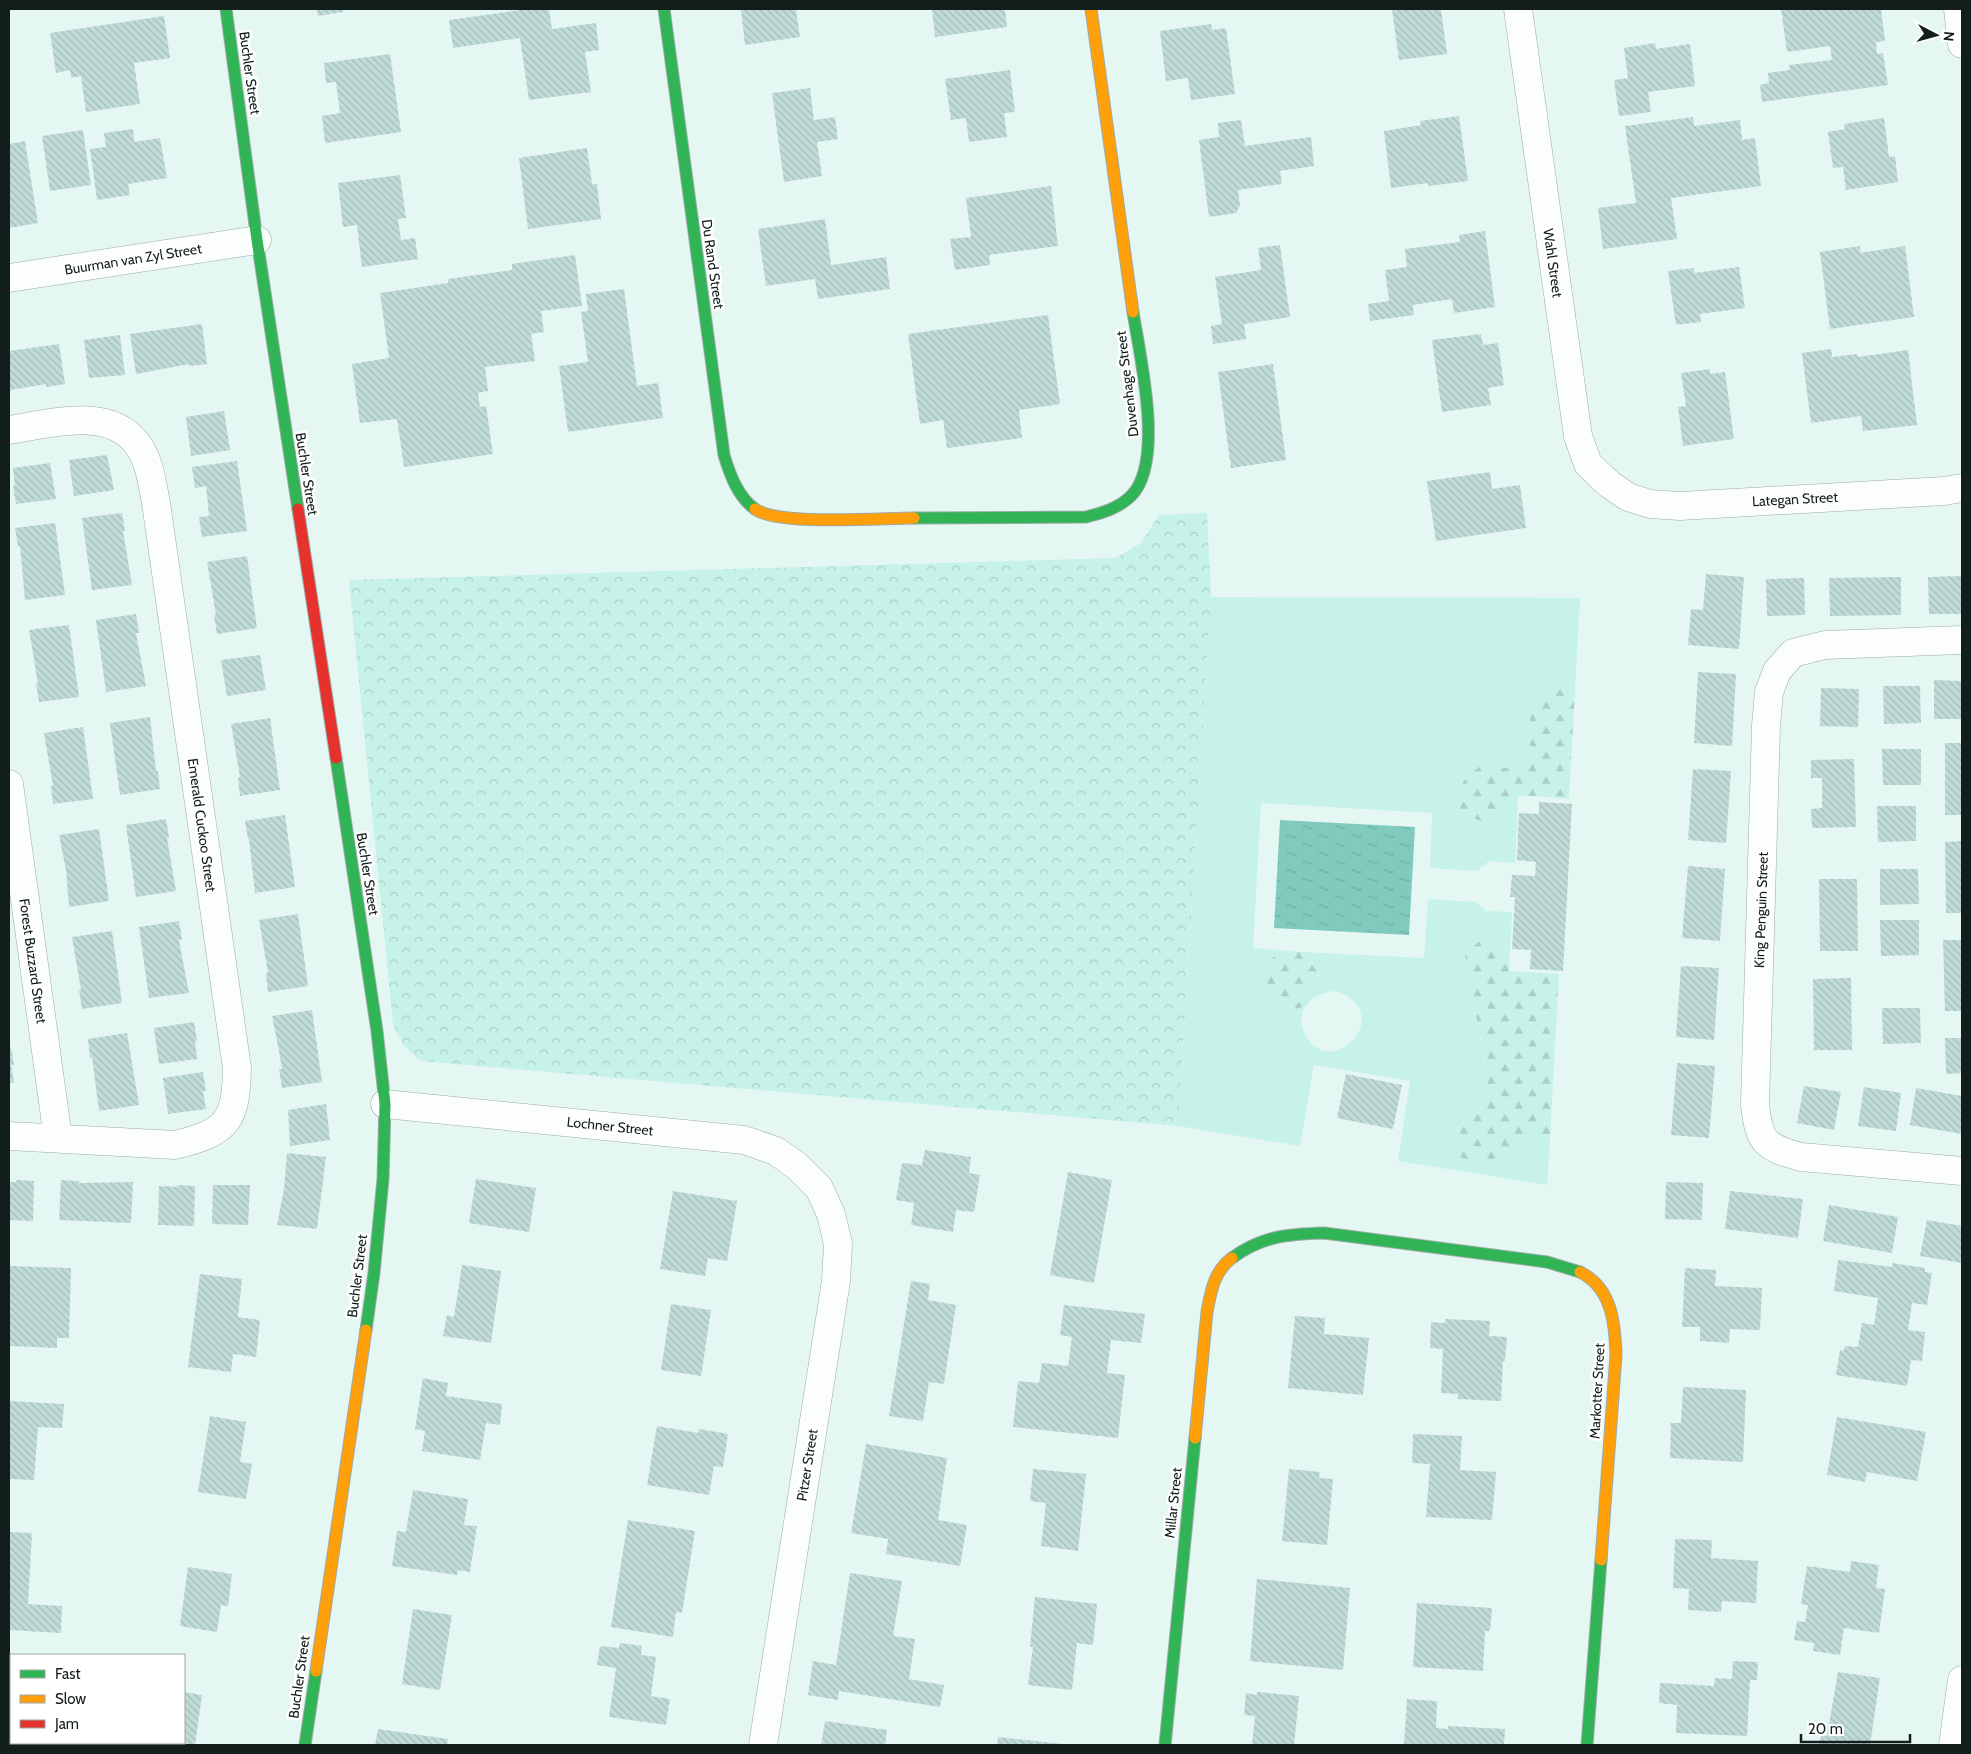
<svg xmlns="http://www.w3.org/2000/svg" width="1971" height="1754" viewBox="0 0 1971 1754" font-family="Cabin,sans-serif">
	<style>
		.green { fill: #c6f2ea; fill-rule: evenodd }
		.forest { fill: url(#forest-firs) }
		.park { fill: url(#park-crowns) }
		.water { fill: url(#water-ripples) }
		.building { fill: url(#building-back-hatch) }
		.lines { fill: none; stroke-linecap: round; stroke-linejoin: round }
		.street-casing { stroke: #9caaa7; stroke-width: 29 }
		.fast-casing { stroke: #9caaa7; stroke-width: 13 }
		.slow-casing { stroke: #9caaa7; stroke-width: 13 }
		.jam-casing { stroke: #9caaa7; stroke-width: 13 }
		.street { stroke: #fbfefd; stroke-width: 28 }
		.fast { stroke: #30b455; stroke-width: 11 }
		.slow { stroke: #ff9f0a; stroke-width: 11 }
		.jam { stroke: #e5322d; stroke-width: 11 }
		.labels { text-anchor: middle; stroke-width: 5; stroke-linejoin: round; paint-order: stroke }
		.street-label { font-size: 14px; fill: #121e1c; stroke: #fff }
	</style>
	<defs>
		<pattern id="forest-firs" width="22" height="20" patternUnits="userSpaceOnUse" patternTransform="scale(1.25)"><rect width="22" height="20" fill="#c6f2ea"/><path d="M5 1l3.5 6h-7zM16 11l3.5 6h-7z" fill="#a9cfc8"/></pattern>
		<pattern id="park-crowns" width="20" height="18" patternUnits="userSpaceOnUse" patternTransform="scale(1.25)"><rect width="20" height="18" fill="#c6f2ea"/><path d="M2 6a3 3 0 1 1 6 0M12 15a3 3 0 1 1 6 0" fill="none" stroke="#a9cfc8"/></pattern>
		<pattern id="water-ripples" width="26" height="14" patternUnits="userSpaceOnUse" patternTransform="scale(1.25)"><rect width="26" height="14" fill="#80cabe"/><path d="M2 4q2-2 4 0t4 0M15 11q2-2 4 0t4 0" fill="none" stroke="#6eada3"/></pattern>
		<pattern id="building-back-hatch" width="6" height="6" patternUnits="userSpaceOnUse" patternTransform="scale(1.25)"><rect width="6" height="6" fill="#c1dcd8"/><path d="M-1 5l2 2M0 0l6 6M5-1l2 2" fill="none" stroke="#a5bcb9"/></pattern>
	</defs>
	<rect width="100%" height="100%" fill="#e5f7f3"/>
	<path class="green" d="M1211 597 1580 598 1575 690 1553 687 1528 729 1531 753C1511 772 1507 769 1481 765L1499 816 1508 801 1518 797 1515 863 1489 861 1477 871 1430 868 1432 813 1261 803 1253 948 1278 950 1270 962 1263 967C1273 986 1277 1001 1297 1009L1309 996V988L1315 981 1311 964 1305 961 1301 952 1424 958 1428 899 1476 902 1486 911 1512 912 1510 951 1483 937 1465 955 1488 1080 1481 1108 1460 1127 1515 1139H1550L1547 1185 1398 1161 1410 1081 1314 1065 1300 1146 1178 1126ZM1337 991C1398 1014 1330 1084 1305 1034 1293 1009 1313 992 1337 991Z"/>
	<path class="forest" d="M1553 687 1575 690 1569 799C1554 798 1532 794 1518 797 1505 799 1507 808 1499 816 1488 827 1471 818 1460 811L1463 782 1481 765C1507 769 1511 772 1531 753L1528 729 1534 703Z
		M1483 937 1510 951 1509 971 1559 974 1550 1139H1515L1495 1170 1457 1156 1460 1127 1481 1108 1488 1080 1465 955Z
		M1278 950 1301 952 1305 961 1311 964 1318 972 1315 981 1309 988V996L1306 1005 1297 1009C1282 1003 1269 993 1261 979L1263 967 1270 962Z"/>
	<path class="park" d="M1207 513 1211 597 1178 1126 421 1061 404 1046 393 1025 349 580 1116 558 1141 543 1159 515Z"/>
	<path class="water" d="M1280 820 1415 827 1409 935 1274 928Z"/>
	<path class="building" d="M317 9H343V12L318 16Z
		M528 9H549L552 29 596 23 599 50 585 52 591 92 529 100 520 38 453 48 449 20Z
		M741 9H796L800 37 745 45Z
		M932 9H1005L1007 27 935 37Z
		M1392 9H1441L1447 54 1399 60Z
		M1781 9H1881L1885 41 1876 42 1877 54 1883 53 1888 85 1762 102 1760 85 1769 83 1768 73 1790 70 1789 65 1832 60 1830 46 1787 52Z
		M164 16 170 58 134 63 140 104 86 112 81 76 71 78 70 70 56 73 50 33Z
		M1211 24 1212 30 1226 28 1235 94 1191 100 1188 78 1166 81 1160 31Z
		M1655 43 1656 49 1690 44 1695 86 1648 92 1651 112 1619 116 1614 80 1628 78 1624 48Z
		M390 54 401 132 325 143 322 116 340 113 336 82 326 83 324 63Z
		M1010 70 1015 112 1004 113 1007 137 969 142 966 118 951 120 945 79Z
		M810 88 814 120 835 117 838 139 817 142 822 176 784 182 772 93Z
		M1459 116 1468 181 1429 186 1428 183 1391 188 1384 131 1421 125 1420 121Z
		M1693 117 1694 126 1740 120 1742 140 1755 138 1761 186 1671 198 1677 239 1603 249 1598 208 1636 203 1625 126Z
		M1884 118 1889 157 1895 156 1898 182 1846 190 1843 167 1833 168 1828 132 1845 129 1844 124Z
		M1241 120 1245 146 1311 137 1314 166 1280 171 1282 184 1238 190 1240 205 1236 213 1209 217 1199 140 1219 137 1218 123Z
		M133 129 134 142 160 138 167 178 128 184 130 195 97 200 90 149 106 147 104 133Z
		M83 130 91 185 50 191 42 136Z
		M25 141 38 223 9 228V144Z
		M587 148 592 184H597L601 219 528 229 519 158Z
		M400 175 406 218 398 219 401 240 415 238 418 259 362 267 357 225 343 227 338 183Z
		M1051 186 1058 246 989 255 990 265 955 270 950 239 971 237 966 198Z
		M825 219 831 265 886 257 890 289 818 299 815 279 766 286 758 229Z
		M1485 231 1495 307 1454 313 1452 299 1413 305 1414 315 1370 321 1368 304 1389 301 1385 270 1407 267 1405 249 1460 242 1459 235Z
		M1280 245 1290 317 1244 324 1246 339 1213 344 1211 326 1222 324 1215 277 1261 270 1258 248Z
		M1860 246V253L1905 246 1914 317 1830 329 1820 252Z
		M575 255 582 306 541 311 544 332 531 334 535 361 485 367 488 391 478 393 480 407 486 406 493 454 404 467 397 419 360 423 352 364 389 358 380 293 448 283V279L512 270V264Z
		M1739 267 1745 308 1700 314 1701 322 1676 325 1668 271 1694 268V273Z
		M624 289 637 386 658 383 663 418 568 432 559 366 588 362 581 312 588 311 586 294Z
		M1048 315 1060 404 1019 410 1022 438 947 448 943 420 920 424 908 334Z
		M202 324 207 364 189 366V364L136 374 130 334Z
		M1481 334 1483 345 1498 343 1504 385 1488 388 1491 405 1442 412 1432 340Z
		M120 335 125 375 89 378 84 340Z
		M59 344 65 384 46 387V384L11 390V391L9 392V351Z
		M1831 349 1832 357 1857 354 1858 357 1908 350 1917 425 1863 431 1861 416 1811 423 1802 353Z
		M1273 364 1286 460 1231 468 1218 372Z
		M1710 369V374L1725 372 1734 439 1683 446 1678 407 1686 406 1681 373Z
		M224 411 230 450 191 456 186 417Z
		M107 455 114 490 74 496 69 460Z
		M237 461 247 531 202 537 199 517 209 516 206 486 195 488 192 467Z
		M50 463 56 499 16 504 13 486H15L13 468Z
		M1490 472 1492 489 1520 485 1526 528 1436 541 1427 481Z
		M122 513 125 531H123L132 585 92 590 82 518Z
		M55 523 65 595 25 600 20 546 18 547 15 528Z
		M247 556 257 628 217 634 214 615H216L207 562Z
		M1706 574 1744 577 1739 649 1688 645 1691 609 1703 610Z
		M1962 576V614H1929L1928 577Z
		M1901 577V615L1830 616 1829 578Z
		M1804 578 1805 615 1767 616 1766 579Z
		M136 614 139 633H136L146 686 106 692 96 620Z
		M69 625 79 697 39 702 36 683 38 684 29 630Z
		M260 655 266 690 227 696 221 660Z
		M1698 672 1736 674 1732 746 1694 743Z
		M1934 680 1962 681V719H1934Z
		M1883 686H1920L1921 723 1884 724Z
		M1821 688 1859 689 1858 727 1820 726Z
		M150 717 156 771H158L160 789 120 795 110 723Z
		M270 718 280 790 240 796 238 778 240 777 231 724Z
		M83 727 93 799 53 804 51 786H53L44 733Z
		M1945 743H1962V815H1945Z
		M1882 749H1921V785H1883Z
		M1854 759 1856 827 1812 828 1811 809 1822 808V778H1811V760Z
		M1693 769 1731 771 1726 843 1688 840Z
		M1539 802 1572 804 1563 971 1530 969 1531 950 1512 949 1515 897H1510L1512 875 1535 876 1536 862 1517 860 1519 813 1539 814Z
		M1877 806H1916V841L1878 842Z
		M285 815 295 887 255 893 249 839H248L245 821Z
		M166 819 169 837 167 838 176 891 136 897 126 825Z
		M99 829 109 901 69 907 66 870 59 835Z
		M1962 841V913H1946L1945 842Z
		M1688 866 1725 869 1720 941 1682 938Z
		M1880 869H1918L1919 904 1880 905Z
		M1819 879H1857L1858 951H1820Z
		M298 914 308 986 268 992 266 973H268L259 920Z
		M1880 920H1919V955L1881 956Z
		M179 921 182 939 179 940 182 957 189 993 149 998 139 927Z
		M112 931 122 1003 82 1009 79 990H81L72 937Z
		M1943 940H1962V1011H1945Z
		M1681 966 1719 968 1714 1040 1676 1037Z
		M1851 978 1852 1050H1814L1813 979Z
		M1882 1008H1920L1921 1043 1883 1044Z
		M312 1010 322 1082 282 1088 279 1069H282L279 1051 272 1016Z
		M194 1022 197 1041H195L197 1059 159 1064 154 1028Z
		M127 1033 139 1105 99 1111 92 1057 90 1058 88 1039Z
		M1945 1038H1962V1073L1946 1074Z
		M9 1047H11L14 1065H11L14 1083H9Z
		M1677 1063 1715 1066 1709 1138 1671 1135Z
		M203 1072 206 1091H203L206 1109 168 1114 163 1078Z
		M1346 1074 1402 1085 1393 1129 1337 1118Z
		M1804 1086 1841 1092 1834 1130 1797 1123Z
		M1864 1087 1901 1093 1896 1131 1858 1126Z
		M1916 1088 1962 1096V1134L1910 1125Z
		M326 1104 330 1140 290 1146 288 1110Z
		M925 1150 971 1157 969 1173 980 1175 974 1212 956 1210 953 1232 911 1225 914 1203 896 1200 902 1163 922 1165Z
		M287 1153 326 1157 317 1229 277 1225 284 1189Z
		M1068 1172 1112 1180 1094 1283 1050 1275Z
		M476 1179 536 1188 529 1232 469 1223Z
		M16 1180 34 1181 33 1221 9 1220V1182H16Z
		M61 1180 79 1181V1183L133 1182 131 1223 59 1220Z
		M1666 1182 1703 1183 1702 1220 1665 1219Z
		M177 1185 195 1186 194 1226 158 1225 159 1186 177 1187Z
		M213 1185H250L248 1225 212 1224Z
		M673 1191 737 1201 727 1261 708 1258 705 1276 660 1269Z
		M1730 1191 1803 1199 1798 1238 1725 1229Z
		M1829 1205 1898 1217 1892 1253 1823 1241Z
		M1927 1220 1962 1226V1263L1920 1256Z
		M1838 1260 1892 1267V1263L1925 1268V1272L1932 1273 1927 1305 1912 1303 1908 1330 1925 1332 1922 1361 1911 1360 1907 1386 1836 1375 1840 1350 1844 1351 1845 1346 1858 1347 1862 1323 1874 1325 1878 1298 1834 1291Z
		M462 1265 501 1271 491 1343 443 1336 447 1315 454 1317Z
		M9 1266 71 1268 69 1338H57V1348L9 1346Z
		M1685 1268 1716 1270 1715 1286 1762 1288 1760 1330 1730 1329 1729 1343 1700 1341V1327H1682Z
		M200 1274 242 1279 238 1317 260 1320 256 1357 233 1354 231 1372 188 1367Z
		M911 1281 930 1284 928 1300 956 1305 944 1384 929 1382 923 1421 889 1416Z
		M671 1304 711 1310 701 1376 661 1370Z
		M1064 1305 1145 1314 1141 1343 1111 1340 1107 1373 1125 1375 1118 1438 1013 1427 1018 1381 1039 1383 1042 1363 1068 1366 1072 1337 1060 1335Z
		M1295 1316 1325 1318 1324 1334 1369 1338 1363 1395 1288 1388Z
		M1445 1319 1490 1321 1489 1336 1507 1337 1505 1361H1503L1501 1401 1458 1399V1394L1441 1393 1443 1349 1430 1348 1431 1322 1445 1323Z
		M423 1378 448 1383 446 1396 502 1404 500 1425 486 1423 480 1460 422 1451 425 1431 415 1429Z
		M1683 1387 1746 1390 1743 1462 1670 1458 1671 1423H1681Z
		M9 1401 64 1404 62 1428 38 1427 34 1480 9 1479Z
		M210 1416 246 1422 240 1462 252 1464 246 1499 198 1492Z
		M1837 1417 1926 1432 1917 1481 1867 1472 1865 1482 1827 1475Z
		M657 1426 698 1433 699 1429 728 1434 723 1467 714 1466 709 1495 647 1485Z
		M1413 1434 1462 1436 1460 1470 1496 1472 1492 1520 1426 1517 1430 1464 1412 1463Z
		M866 1444 947 1458 938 1520 967 1525 960 1566 886 1554 888 1539 851 1533Z
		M1033 1469 1086 1474 1078 1551 1041 1546 1046 1503 1030 1501Z
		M1289 1469 1320 1472 1319 1478 1333 1479 1327 1545 1282 1541Z
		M413 1490 468 1499 464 1525 477 1526 470 1572 458 1570 457 1575 392 1566 397 1531 406 1532Z
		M628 1520 695 1531 682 1613 676 1612 673 1637 611 1627Z
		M9 1532 32 1533 28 1604 62 1606 61 1633 9 1630Z
		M1675 1539 1712 1540 1711 1558 1758 1561 1756 1603 1722 1601 1721 1612 1688 1610 1689 1589 1673 1588Z
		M1851 1561 1879 1565 1876 1588 1885 1589 1879 1633 1844 1628 1840 1655 1813 1651 1814 1643 1794 1640 1797 1621 1805 1622 1808 1605 1801 1604 1807 1566 1850 1572Z
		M188 1567 232 1574 228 1606 221 1605 217 1632 180 1626Z
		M850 1573 902 1581 893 1636 915 1639 909 1679 944 1685 940 1707 839 1691 838 1700 808 1695 813 1661 836 1665Z
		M1257 1579 1350 1588 1343 1670 1250 1661Z
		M1035 1597 1097 1604 1093 1645 1077 1643 1072 1690 1028 1685 1033 1647H1030Z
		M1417 1603 1492 1608 1490 1631H1485L1483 1671 1413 1667Z
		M413 1609 452 1615 440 1690 402 1684Z
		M620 1643 642 1646 641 1655 656 1657 651 1696 670 1699 666 1725 609 1717 616 1668 597 1665 600 1646 619 1648Z
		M1733 1661 1758 1662 1757 1680H1750L1747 1736 1676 1733 1677 1705 1659 1703 1660 1683 1714 1686 1715 1678 1732 1679Z
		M9 1670H11V1737H9Z
		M1838 1672 1880 1678 1870 1745H1819L1821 1736H1827Z
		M184 1692 202 1695 195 1745H159V1743H184Z
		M1257 1692 1299 1696 1294 1745H1252L1255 1716 1244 1715 1246 1693 1257 1695Z
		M1407 1699 1437 1701 1436 1728 1448 1729V1726L1505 1729 1504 1745H1404Z
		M825 1721 887 1730 885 1745H821Z
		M378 1729 448 1739 447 1745H375Z
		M998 1737 1063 1744V1745H997Z"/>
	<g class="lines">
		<defs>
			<path id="street" d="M1518 9 1578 436 1588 464 1609 484 1628 497 1650 504 1680 506 1944 491 1962 488
				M1958 9 1962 44
				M9 278 257 240
				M9 430C49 424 110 405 138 445 150 461 152 484 156 503L237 1068C236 1121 228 1132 175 1145L9 1136
				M1962 640 1825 645 1793 653 1777 671 1769 692 1766 726 1755 1104C1759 1142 1764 1147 1801 1157L1962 1171
				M9 784 58 1138
				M385 1104 744 1140 776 1151 797 1166 819 1188 831 1214 838 1244 836 1281 763 1745
				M1953 1745 1962 1680"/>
			<path id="fast" d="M226 9 257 240 298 509
				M664 9 724 455C730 475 738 497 755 509
				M914 518 1086 517C1102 513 1119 508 1131 496 1165 462 1140 357 1133 312
				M336 758 377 1031 385 1104 383 1179 374 1273 366 1330
				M1232 1258C1262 1236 1288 1234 1324 1233L1547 1262 1580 1272
				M305 1745 316 1671
				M1165 1745 1195 1438
				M1587 1745 1601 1560"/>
			<path id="slow" d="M1091 9 1133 312
				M755 509C778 526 881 518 914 518
				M1580 1272C1612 1288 1615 1323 1616 1355L1601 1560
				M1195 1438 1207 1312C1211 1291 1214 1271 1232 1258
				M316 1671 366 1330"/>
			<path id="jam" d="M298 509 336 758"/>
		</defs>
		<use href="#street" class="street-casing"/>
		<use href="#fast" class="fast-casing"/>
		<use href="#slow" class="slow-casing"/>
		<use href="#jam" class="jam-casing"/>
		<use href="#street" class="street"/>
		<use href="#fast" class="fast"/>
		<use href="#slow" class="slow"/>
		<use href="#jam" class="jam"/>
	</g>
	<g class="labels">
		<g class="street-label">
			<text transform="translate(250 73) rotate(82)" y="5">Buchler Street</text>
			<text transform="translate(133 259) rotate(-9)" y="5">Buurman van Zyl Street</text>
			<text transform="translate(1553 263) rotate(82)" y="5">Wahl Street</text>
			<text transform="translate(713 264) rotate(82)" y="5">Du Rand Street</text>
			<text transform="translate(1127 384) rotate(-97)" y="5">Duvenhage Street</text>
			<text transform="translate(307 474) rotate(81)" y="5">Buchler Street</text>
			<text transform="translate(1795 499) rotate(-3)" y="5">Lategan Street</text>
			<text transform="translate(202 825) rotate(82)" y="5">Emerald Cuckoo Street</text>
			<text transform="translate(368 874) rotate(81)" y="5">Buchler Street</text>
			<text transform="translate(1761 910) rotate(-88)" y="5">King Penguin Street</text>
			<text transform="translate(33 961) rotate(82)" y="5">Forest Buzzard Street</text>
			<text transform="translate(610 1126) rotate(6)" y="5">Lochner Street</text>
			<text transform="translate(357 1276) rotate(-83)" y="5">Buchler Street</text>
			<text transform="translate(1597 1391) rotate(-87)" y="5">Markotter Street</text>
			<text transform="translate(807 1465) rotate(-81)" y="5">Pitzer Street</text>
			<text transform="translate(1173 1503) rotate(-84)" y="5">Millar Street</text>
			<text transform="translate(299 1677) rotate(-82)" y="5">Buchler Street</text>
		</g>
	</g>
	<rect width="1971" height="1754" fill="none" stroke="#121e1c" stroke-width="20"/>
	<rect x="10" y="1654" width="175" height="90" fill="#ffffff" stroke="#a0a5a4"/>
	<rect x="20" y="1670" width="25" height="8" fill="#30b455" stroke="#a0a5a4"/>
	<text x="55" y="1679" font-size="15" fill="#121e1c">Fast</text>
	<rect x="20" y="1695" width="25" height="8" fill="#ff9f0a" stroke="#a0a5a4"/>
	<text x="55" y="1704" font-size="15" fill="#121e1c">Slow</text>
	<rect x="20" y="1720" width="25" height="8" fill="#e5322d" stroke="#a0a5a4"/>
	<text x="55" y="1729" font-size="15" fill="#121e1c">Jam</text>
	<g transform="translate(1936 35) rotate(96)" stroke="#ffffff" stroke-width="4" paint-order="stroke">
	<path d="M0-4L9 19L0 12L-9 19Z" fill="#121e1c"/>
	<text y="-8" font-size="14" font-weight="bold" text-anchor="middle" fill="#121e1c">N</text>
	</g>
	<path d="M1801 1734v8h109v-8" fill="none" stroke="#121e1c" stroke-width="2.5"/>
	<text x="1808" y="1734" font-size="15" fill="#121e1c" stroke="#ffffff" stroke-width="4" paint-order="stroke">20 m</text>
</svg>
